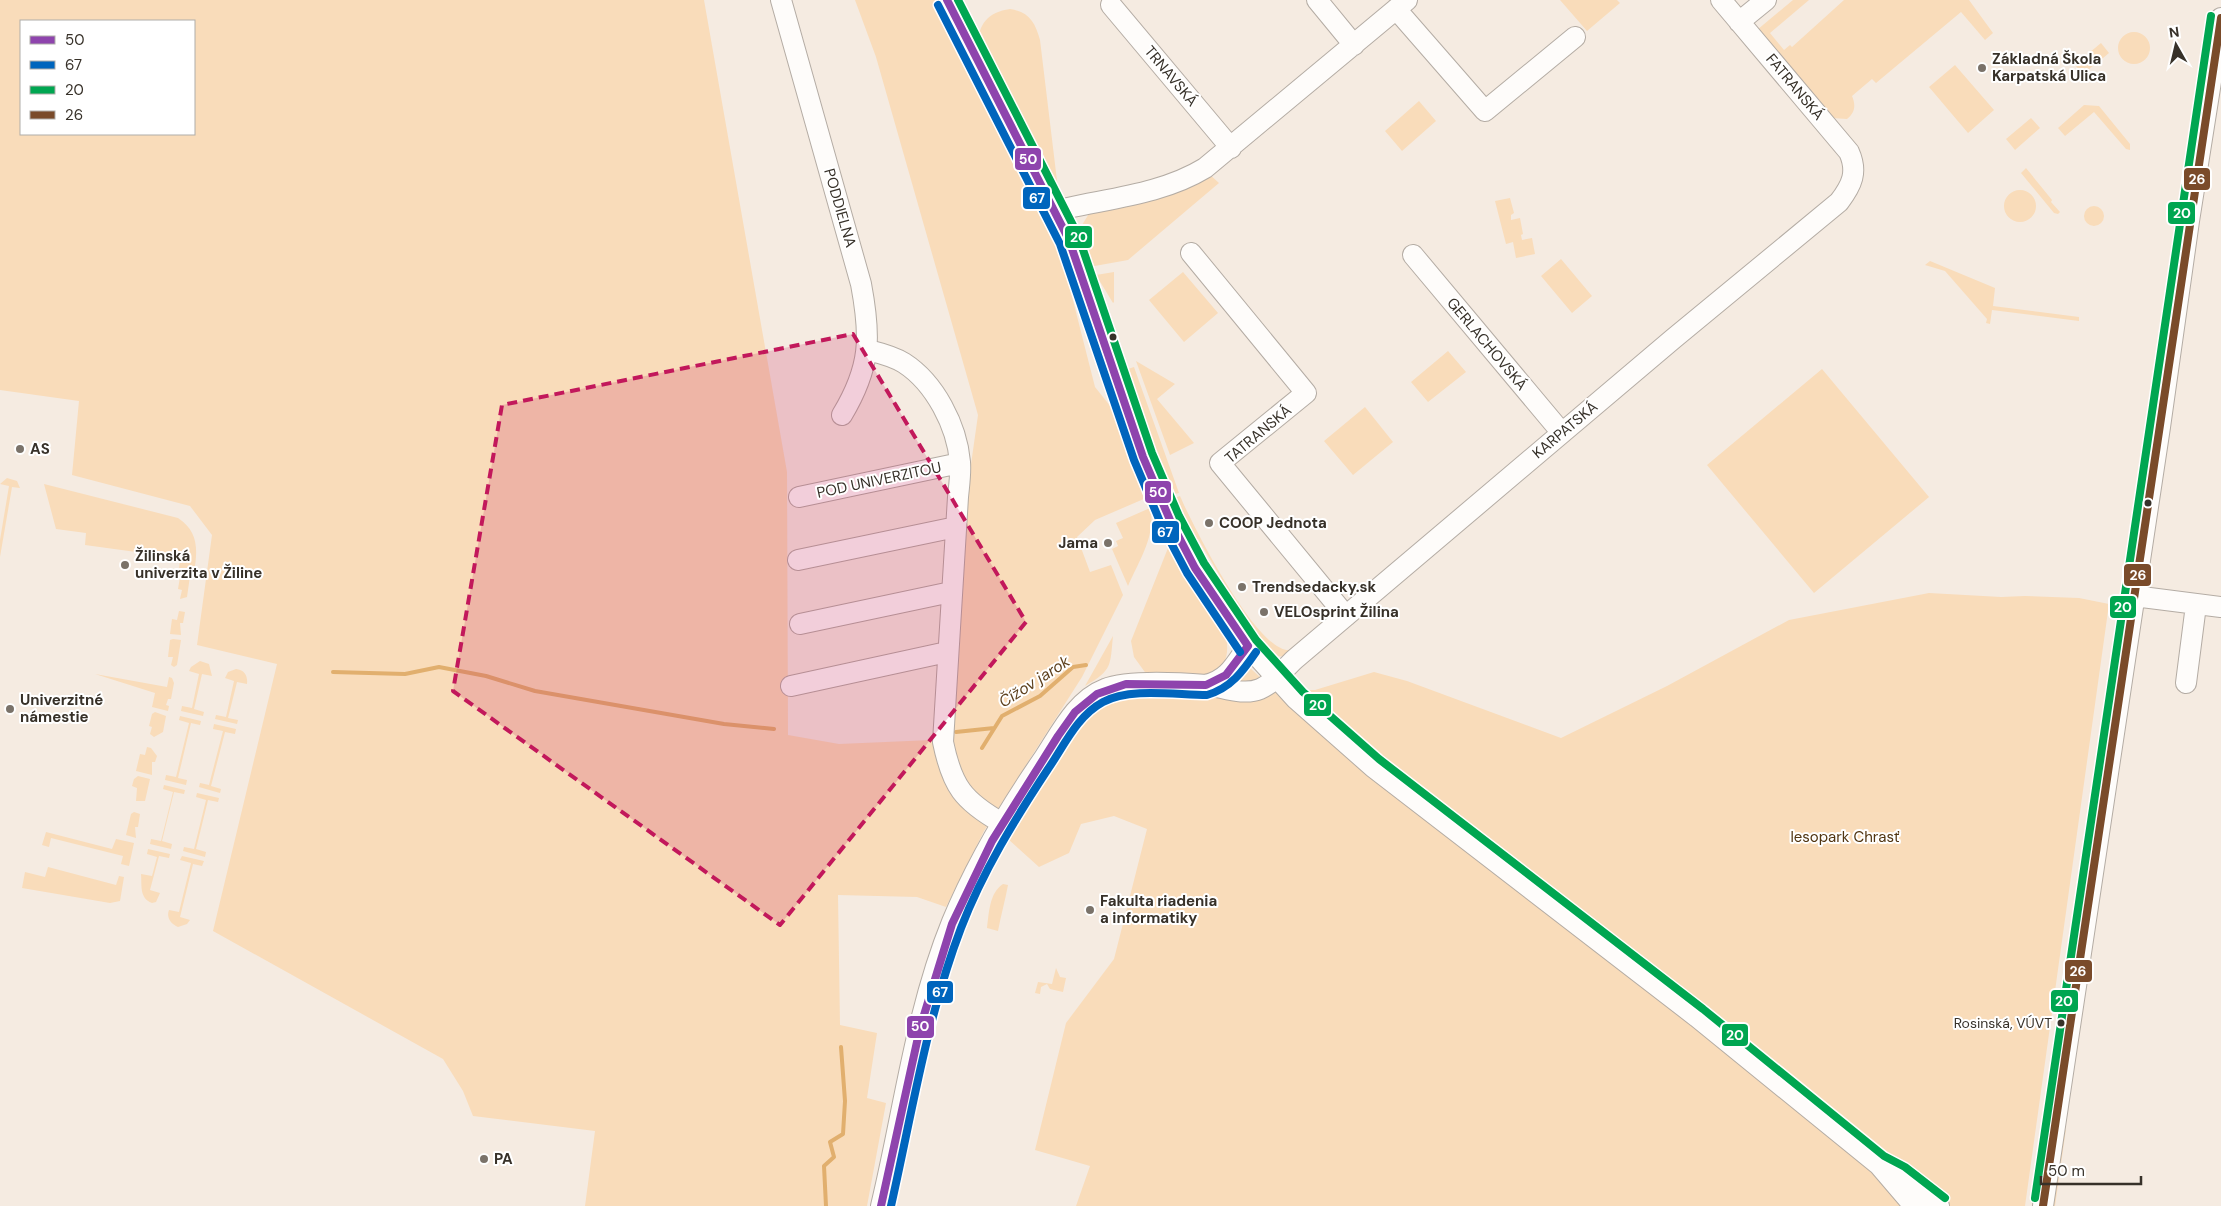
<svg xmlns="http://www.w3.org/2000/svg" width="2221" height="1206" viewBox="0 0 2221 1206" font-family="'DM Sans',sans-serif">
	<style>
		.green { fill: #f9dcba; fill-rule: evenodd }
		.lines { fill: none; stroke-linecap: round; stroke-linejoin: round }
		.stream { stroke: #e1af6e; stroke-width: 4 }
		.minor-casing { stroke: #b4aca4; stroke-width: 22 }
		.minor { stroke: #fefcfa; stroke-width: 20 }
		.bus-1-casing { stroke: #fff; stroke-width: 11 }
		.bus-2-casing { stroke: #fff; stroke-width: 11 }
		.bus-3-casing { stroke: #fff; stroke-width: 11 }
		.bus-4-casing { stroke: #fff; stroke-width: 11 }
		.bus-1 { stroke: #8e44ad; stroke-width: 8 }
		.bus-2 { stroke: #0065bd; stroke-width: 8 }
		.bus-3 { stroke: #00a651; stroke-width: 8 }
		.bus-4 { stroke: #7a4b2a; stroke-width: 8 }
		.marked { fill: #c2185b; fill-opacity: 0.2; stroke: #c2185b; stroke-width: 4; stroke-dasharray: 10 6; stroke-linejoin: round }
		.poi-dot { fill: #7a7269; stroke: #fff; stroke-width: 2 }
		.bus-dot { fill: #373129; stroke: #fff; stroke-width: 2 }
		.labels { text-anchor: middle; stroke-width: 4; stroke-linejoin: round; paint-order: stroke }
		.bus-label { font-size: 14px; fill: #373129; stroke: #fff; text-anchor: end }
		.poi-label { font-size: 15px; font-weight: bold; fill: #373129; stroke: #fff; text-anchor: start }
		.street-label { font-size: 15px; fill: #373129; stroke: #fff }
		.park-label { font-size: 15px; fill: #513511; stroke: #fff }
		.water-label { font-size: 16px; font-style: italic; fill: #5e411e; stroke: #fff }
		.line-badge { stroke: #fff; stroke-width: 2 }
		.badge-label { font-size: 14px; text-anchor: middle; font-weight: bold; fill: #fff }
	</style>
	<rect width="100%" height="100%" fill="#f5ebe1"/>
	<path class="green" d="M0 0H704L787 472 788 735 839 744 932 740 978 415 876 57 855 0H935L1026 178 1064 265 1095 387 1115 412 1146 498 1095 520 1077 537 1090 572 1111 565 1123 595 1082 677 984 831 946 907 917 897 838 895 840 1025 877 1033 867 1098 886 1103 867 1206H585L595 1131 473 1116 463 1091 443 1059 213 931 277 664 197 645 212 535 190 506 72 475 79 401 0 390ZM21 21H194V134H21Z
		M1560 0H1617L1620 3 1587 31Z
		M1793 0H1809L1770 33 1784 50 1790 45 1792 47 1844 0H1969L1993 33 1985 40 1961 12 1876 83 1872 79 1852 96C1856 105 1855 113 1847 119L1832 118 1757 30Z
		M1010 9C1029 12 1035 22 1040 40L1058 189 1048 179 978 46C978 24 988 12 1010 9Z
		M2118 48a16 16 0 1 1 32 0a16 16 0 1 1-32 0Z
		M2101 43 2109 53 2097 63 2089 53Z
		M2085 57 2094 65 2083 74 2075 65Z
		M1955 65 1994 110 1968 133 1929 87Z
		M1419 101 1436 121 1402 151 1385 131Z
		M2084 105 2099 106 2130 144V150L2126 149 2094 112 2065 136 2058 128Z
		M2031 118 2040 128 2015 150 2006 139Z
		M2026 168 2052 200 2051 202 2060 212 2058 214 2054 213 2021 173Z
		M1208 173 1219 183 1128 260 1089 267 1082 225 1090 212Z
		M2004 206a16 16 0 1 1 32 0a16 16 0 1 1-32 0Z
		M1510 198 1514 213 1511 215V220L1520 218 1523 234 1521 235 1522 240 1532 238 1535 254 1516 258 1513 242 1506 244 1495 201Z
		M2084 216a10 10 0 1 1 20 0a10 10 0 1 1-20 0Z
		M1561 259 1592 296 1572 313 1541 276Z
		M1930 261 1995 288 1993 306 2079 317V321L1992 310 1990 324 1986 323 1987 319 1945 271 1925 265Z
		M1114 272V302L1113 303 1096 275Z
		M1183 272 1218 313 1184 342 1149 300Z
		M1448 351 1466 372 1428 402 1411 382Z
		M1136 361 1175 384 1157 399 1194 443 1170 455Z
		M1134 367 1179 493 1167 496 1129 393 1128 369Z
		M1822 369 1929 497 1814 593 1707 465Z
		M1365 407 1393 442 1353 475 1324 441Z
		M7 478 17 481 20 488 12 487 0 557V540L9 486 0 484Z
		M44 484 178 518C196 530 198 545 195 566L192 567 191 571 179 569 180 558 85 545 86 533 56 529Z
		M1180 496C1193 526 1256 651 1289 650L1320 624 1321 626C1311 635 1300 647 1288 654 1262 668 1240 619 1233 601L1234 600 1198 539 1195 540 1177 519 1169 500Z
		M1150 508C1157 534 1138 563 1128 586L1112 549 1118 546 1116 541 1123 538 1116 523Z
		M1170 543H1172L1224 628C1241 689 1186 676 1147 675L1134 657 1131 641Z
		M183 575 190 576 187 597 180 599 182 590 178 589 180 577Z
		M1929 593 2001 597 2025 596 2079 598 2109 604 2025 1206H1076L1090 1166 1035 1150 1066 1023 1114 959 1147 829 1114 816 1081 824 1069 853 1039 867 1008 839 1031 796 1089 710 1103 697 1157 692 1315 690 1374 672 1407 681 1561 738 1667 686 1789 620Z
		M179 611 185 612 183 623H180L181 635 170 634 172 619 177 620Z
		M1113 636C1110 665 1113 670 1085 686Z
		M173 639 181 640 177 665 174 667 171 665 173 657H168L170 640Z
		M200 661 209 664 212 676 202 674 194 709 204 712 203 716 181 711 182 706 192 708 199 674 189 671 191 667Z
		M1249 667 1262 679 1240 684V681Z
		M236 669C244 670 248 675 247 684L237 682 228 718 238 720 237 724 215 719 216 715 226 717 234 681 225 678 228 672Z
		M95 674 167 687 169 677 172 678 174 683 171 699H168L166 705 169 706 168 711 152 707 155 693Z
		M155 712 166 716 163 732 154 737 150 734 152 727 149 726 152 714Z
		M180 716 201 721 200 725 191 723 178 778 187 780 186 785 165 780 166 775 176 777 189 723 179 720Z
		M214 724 236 729 235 734 225 732 211 786 221 789 220 793 199 787 200 783 209 785 223 731 213 729Z
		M147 747 151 748 157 756 155 762H152V775L136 771 140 754 145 755Z
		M138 776 150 779 145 801H136L137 788 132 786 134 779Z
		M164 785 185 790 184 794 174 792 162 841 172 844 171 849 150 844 151 839 161 841 173 792 163 789Z
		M197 793 219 798 218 802 208 800 196 849 206 852 205 857 183 851 184 847 194 849 206 800 196 797Z
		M134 812 140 814 138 827H135L136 838 126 835 131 814Z
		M46 832 112 849 116 839 134 843 129 866 121 864 123 856 51 838 49 847 42 845Z
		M148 849 170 854 169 858 159 856 150 890 160 893 156 902 152 903C139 898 142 885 141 874L152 876 157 857 147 854Z
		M182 856 204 861 202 866 193 864 180 917 190 920 187 924 178 927C171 924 166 918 169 910L179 912 191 863 180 860Z
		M48 867 116 885 119 876 124 877 120 901 110 903 22 888 25 872 45 877Z
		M1003 884 1008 885C1005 901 1001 915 998 931L987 928C989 914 989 893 1003 884Z
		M1056 968 1060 977 1066 978 1063 992 1050 989 1047 984 1041 987 1040 994 1035 993 1038 982 1052 984Z
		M2066 1129 2055 1206H2051L2063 1134Z"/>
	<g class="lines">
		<path class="stream" d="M333 672 405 674 439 667 486 676 535 691 724 724 774 729
			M956 732 994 728
			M982 748 1002 716 1040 696 1073 667 1086 665
			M826 1206 824 1166 834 1157 830 1142 843 1134 845 1101 841 1047"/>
		<defs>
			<path id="minor" d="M781 0 861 284C871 337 871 367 842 415
				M947 0 1069 240 1143 457 1170 520 1195 568 1223 612 1248 646 1296 699 1373 767 1697 1017 1879 1165 1914 1206
				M1317 0 1354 45
				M1111 5 1231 148
				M1396 9 1485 111 1575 37
				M1739 22 1766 0
				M1057 213 1068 208C1113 198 1164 193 1205 168L1407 0
				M1191 253 1306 393 1220 463 1346 616
				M1413 255 1562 433
				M868 350C880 353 893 356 904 363 935 383 957 426 960 462 961 474 959 486 958 497L943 742C952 786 963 801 1002 823
				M799 497 960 463
				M798 560 956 527
				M2134 596 2221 607
				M800 624 951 592
				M2186 683 2196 605
				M1206 685C1229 679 1235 664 1248 646
				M791 686 947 652
				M1894 1172 1939 1206
				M881 1206C904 1111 915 1013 952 922 976 864 1008 810 1044 758 1060 734 1076 700 1105 689 1127 680 1181 683 1206 685 1223 687 1243 696 1260 689 1274 683 1284 669 1295 659L1673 339 1839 202C1852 185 1858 172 1849 152L1721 0
				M2043 1206 2160 427 2189 221 2221 18"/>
		</defs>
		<use href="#minor" class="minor-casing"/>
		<use href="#minor" class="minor"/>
		<defs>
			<path id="bus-1" d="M947 0 1069 240 1143 457 1170 520 1195 568 1248 646
				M881 1206 920 1028 952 924 992 841 1058 736 1075 712 1097 694 1126 684 1206 685 1226 675 1248 646"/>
			<path id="bus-2" d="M938 5 1060 244 1134 460 1161 524 1187 573 1240 652
				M891 1206C912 1113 927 1017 961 928 983 871 1015 819 1048 769 1064 746 1077 716 1103 702 1130 687 1176 695 1207 695 1231 688 1243 671 1256 652"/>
			<path id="bus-3" d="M958 0 1078 235 1152 453 1179 516 1204 563 1256 640 1303 692 1379 759 1703 1009 1884 1156 1905 1167 1945 1198
				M2035 1198 2211 16"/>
			<path id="bus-4" d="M2043 1206 2221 18"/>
		</defs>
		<use href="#bus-1" class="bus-1-casing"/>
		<use href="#bus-2" class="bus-2-casing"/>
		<use href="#bus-3" class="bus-3-casing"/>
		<use href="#bus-4" class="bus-4-casing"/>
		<use href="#bus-1" class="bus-1"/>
		<use href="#bus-2" class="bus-2"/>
		<use href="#bus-3" class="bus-3"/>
		<use href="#bus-4" class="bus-4"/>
	</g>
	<path class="marked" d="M853 334 1026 622 780 925 453 691 502 405Z"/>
	<g class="poi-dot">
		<circle cx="1982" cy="68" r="5"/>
		<circle cx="20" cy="449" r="5"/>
		<circle cx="1209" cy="523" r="5"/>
		<circle cx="1108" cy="543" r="5"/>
		<circle cx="125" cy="565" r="5"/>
		<circle cx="1242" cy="587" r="5"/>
		<circle cx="1264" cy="612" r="5"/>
		<circle cx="10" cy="709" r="5"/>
		<circle cx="1090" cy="910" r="5"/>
		<circle cx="484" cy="1159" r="5"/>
	</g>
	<g class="bus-dot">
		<circle cx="1113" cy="337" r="4.5"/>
		<circle cx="2148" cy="503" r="4.5"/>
		<circle cx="2061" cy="1023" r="4.5"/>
	</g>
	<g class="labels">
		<g class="bus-label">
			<text x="2052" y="1028">Rosinská, VÚVT</text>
		</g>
		<g class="poi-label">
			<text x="1992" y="64">Základná Škola<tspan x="1992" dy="17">Karpatská Ulica</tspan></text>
			<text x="30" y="454">AS</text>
			<text x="1219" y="528">COOP Jednota</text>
			<text x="1098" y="548" text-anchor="end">Jama</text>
			<text x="135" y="561">Žilinská<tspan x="135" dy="17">univerzita v Žiline</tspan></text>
			<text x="1252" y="592">Trendsedacky.sk</text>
			<text x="1274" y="617">VELOsprint Žilina</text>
			<text x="20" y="705">Univerzitné<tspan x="20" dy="17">námestie</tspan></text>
			<text x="1100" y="906">Fakulta riadenia<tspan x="1100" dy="17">a informatiky</tspan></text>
			<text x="494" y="1164">PA</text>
		</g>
		<g class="street-label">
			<text transform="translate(1171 76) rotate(50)" y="5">TRNAVSKÁ</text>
			<text transform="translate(1795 87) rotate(50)" y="5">FATRANSKÁ</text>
			<text transform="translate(840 208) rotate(74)" y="5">PODDIELNA</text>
			<text transform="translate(1487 344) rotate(50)" y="5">GERLACHOVSKÁ</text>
			<text transform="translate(1565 430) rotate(-40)" y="5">KARPATSKÁ</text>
			<text transform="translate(1258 434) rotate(-40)" y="5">TATRANSKÁ</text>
			<text transform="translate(879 480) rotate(-12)" y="5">POD UNIVERZITOU</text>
		</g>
		<g class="park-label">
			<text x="1845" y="842">lesopark Chrasť</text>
		</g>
		<g class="water-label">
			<text transform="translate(1034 681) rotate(-33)" y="6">Čížov jarok</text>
		</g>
	</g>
	<g class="line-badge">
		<rect x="1014" y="147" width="28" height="24" rx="5" fill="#8e44ad"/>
		<rect x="2183" y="167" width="28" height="24" rx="5" fill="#7a4b2a"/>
		<rect x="1022" y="186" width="29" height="24" rx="5" fill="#0065bd"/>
		<rect x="2167" y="201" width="29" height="24" rx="5" fill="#00a651"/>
		<rect x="1064" y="225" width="29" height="24" rx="5" fill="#00a651"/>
		<rect x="1144" y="480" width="28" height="24" rx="5" fill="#8e44ad"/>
		<rect x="1151" y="520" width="29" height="24" rx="5" fill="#0065bd"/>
		<rect x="2123" y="563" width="29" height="24" rx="5" fill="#7a4b2a"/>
		<rect x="2109" y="595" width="28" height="24" rx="5" fill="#00a651"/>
		<rect x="1303" y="693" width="29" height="24" rx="5" fill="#00a651"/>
		<rect x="2064" y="959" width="29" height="24" rx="5" fill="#7a4b2a"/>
		<rect x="926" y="980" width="28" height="24" rx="5" fill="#0065bd"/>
		<rect x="2050" y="989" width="29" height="24" rx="5" fill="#00a651"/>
		<rect x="906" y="1015" width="29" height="24" rx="5" fill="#8e44ad"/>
		<rect x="1721" y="1023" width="28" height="24" rx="5" fill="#00a651"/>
	</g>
	<g class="badge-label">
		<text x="1028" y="164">50</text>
		<text x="2197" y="184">26</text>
		<text x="1037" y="203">67</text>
		<text x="2182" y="218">20</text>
		<text x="1079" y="242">20</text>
		<text x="1158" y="497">50</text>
		<text x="1165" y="537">67</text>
		<text x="2138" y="580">26</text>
		<text x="2123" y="612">20</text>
		<text x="1318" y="710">20</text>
		<text x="2078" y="976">26</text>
		<text x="940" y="997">67</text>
		<text x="2064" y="1006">20</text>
		<text x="920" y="1031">50</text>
		<text x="1735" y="1040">20</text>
	</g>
	<rect x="20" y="20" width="175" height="115" fill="#ffffff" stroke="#afada9"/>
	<rect x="30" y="36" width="25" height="8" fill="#8e44ad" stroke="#afada9"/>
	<text x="65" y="45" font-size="15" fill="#373129">50</text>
	<rect x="30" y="61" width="25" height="8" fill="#0065bd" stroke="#afada9"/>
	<text x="65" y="70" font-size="15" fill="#373129">67</text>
	<rect x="30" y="86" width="25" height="8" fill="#00a651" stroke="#afada9"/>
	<text x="65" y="95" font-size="15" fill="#373129">20</text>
	<rect x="30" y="111" width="25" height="8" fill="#7a4b2a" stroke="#afada9"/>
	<text x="65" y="120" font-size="15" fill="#373129">26</text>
	<g transform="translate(2176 45) rotate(352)" stroke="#ffffff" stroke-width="4" paint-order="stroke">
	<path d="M0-4L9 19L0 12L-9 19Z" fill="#373129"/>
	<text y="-8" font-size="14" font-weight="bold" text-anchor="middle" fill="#373129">N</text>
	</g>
	<path d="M2041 1176v8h100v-8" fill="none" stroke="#373129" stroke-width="2.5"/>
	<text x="2048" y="1176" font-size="15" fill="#373129" stroke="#ffffff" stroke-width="4" paint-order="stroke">50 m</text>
</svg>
